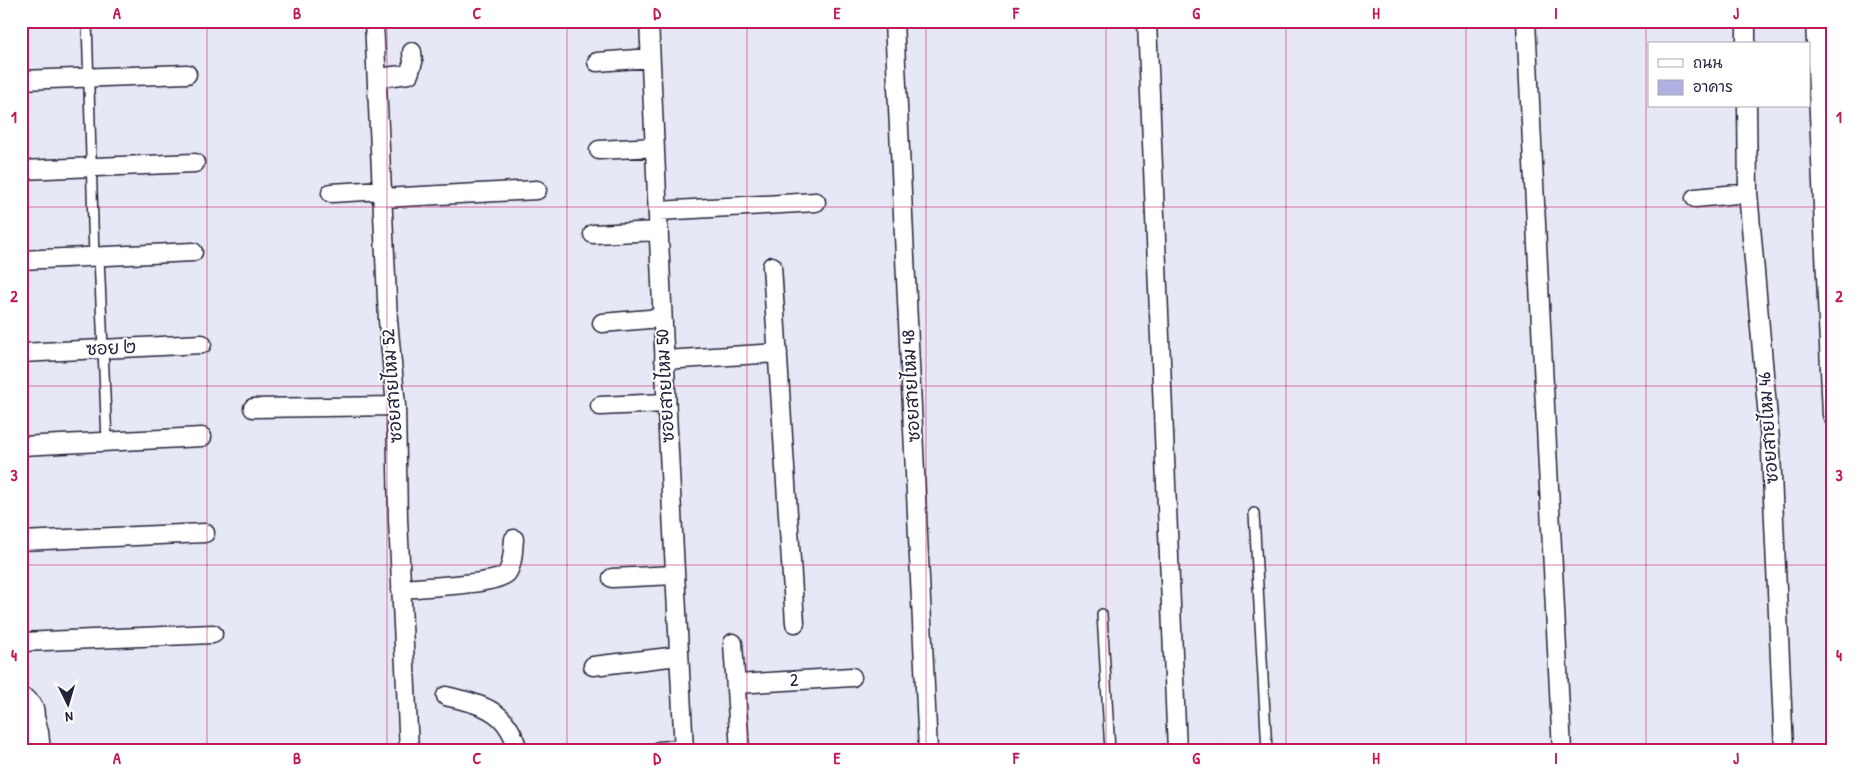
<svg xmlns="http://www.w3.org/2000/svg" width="1853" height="772" viewBox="0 0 1853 772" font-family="'Patrick Hand','Playpen Sans Thai',sans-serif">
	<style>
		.building { fill: #b0b1e2; stroke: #22223b }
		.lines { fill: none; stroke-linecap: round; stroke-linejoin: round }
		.lane-casing { stroke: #22223b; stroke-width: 12 }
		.street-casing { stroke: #22223b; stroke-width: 21 }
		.lane { stroke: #fff; stroke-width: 9 }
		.street { stroke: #fff; stroke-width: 18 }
		.grid { fill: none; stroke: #c2185b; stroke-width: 1; stroke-opacity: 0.55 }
		.labels { text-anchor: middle; stroke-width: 4; stroke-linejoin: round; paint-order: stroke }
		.street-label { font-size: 18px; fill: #22223b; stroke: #fff }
		.neatline { fill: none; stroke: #c2185b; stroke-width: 2 }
		.grid-label { font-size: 16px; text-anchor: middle; font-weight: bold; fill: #c2185b }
	</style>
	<rect width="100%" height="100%" fill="#e7e8f6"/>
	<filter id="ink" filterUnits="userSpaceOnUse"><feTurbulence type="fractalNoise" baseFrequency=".02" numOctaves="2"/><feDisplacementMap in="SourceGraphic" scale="10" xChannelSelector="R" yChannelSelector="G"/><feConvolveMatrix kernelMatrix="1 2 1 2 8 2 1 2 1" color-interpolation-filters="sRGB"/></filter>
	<g filter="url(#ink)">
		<path class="building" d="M1232 745 1233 751H1192V747Z"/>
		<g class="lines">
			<defs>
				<path id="lane" d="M87 21 94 257
					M99 257 107 441
					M1254 513 1267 751
					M1102 614 1110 751"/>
				<path id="street" d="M374 21 388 320 396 406 398 519 409 751
					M649 21C660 264 671 508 684 751
					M894 21 928 751
					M1147 21 1177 751
					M1526 21 1562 751
					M1746 21V44
					M1815 21 1832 415
					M597 62 650 58
					M378 78 409 74 413 62 412 52
					M21 80 187 74
					M1747 106 1748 193 1771 452 1784 751
					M599 150 655 147
					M21 170 195 163
					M331 193 383 190
					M383 198 537 190
					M1695 198 1748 193
					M658 211 816 202
					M593 234 659 231
					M21 260 193 252
					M772 266 795 623
					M602 323 661 318
					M21 353 202 344
					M664 360 778 353
					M600 406 665 403
					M253 408 396 406
					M21 446 202 437
					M21 541 205 533
					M612 578 675 575
					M401 589C420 587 497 585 507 573 513 565 513 549 514 539
					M21 642 213 634
					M733 643 740 751
					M593 666 678 656
					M736 684 852 677
					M446 696C482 705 508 709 518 751
					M21 697C34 701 38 711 32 723L21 729
					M35 717 39 732 41 751
					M22 729 23 751
					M659 751 684 749"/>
			</defs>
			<use href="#lane" class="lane-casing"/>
			<use href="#street" class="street-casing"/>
			<use href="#lane" class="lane"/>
			<use href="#street" class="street"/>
		</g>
	</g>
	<path class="grid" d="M207 21V751M387 21V751M567 21V751M747 21V751M926 21V751M1106 21V751M1286 21V751M1466 21V751M1646 21V751M21 207H1832M21 386H1832M21 565H1832"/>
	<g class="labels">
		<g class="street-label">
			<text transform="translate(111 348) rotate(-3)" y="6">ซอย ๒</text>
			<text transform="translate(392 386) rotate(-94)" y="6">ซอยสายไหม 52</text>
			<text transform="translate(665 386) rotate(-93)" y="6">ซอยสายไหม 50</text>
			<text transform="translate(911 386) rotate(-93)" y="6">ซอยสายไหม 48</text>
			<text transform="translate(1768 428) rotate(-94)" y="6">ซอยสายไหม 46</text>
			<text transform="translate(794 680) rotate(-4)" y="6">2</text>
		</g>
	</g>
	<rect width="1853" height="772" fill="none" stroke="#fff" stroke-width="55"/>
	<rect x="1648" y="42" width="162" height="65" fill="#ffffff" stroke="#a7a7b1"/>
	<rect x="1658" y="59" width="25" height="8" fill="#ffffff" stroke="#a7a7b1"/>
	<text x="1693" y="68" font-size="15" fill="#22223b">ถนน</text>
	<rect x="1658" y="80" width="25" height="15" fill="#b0b1e2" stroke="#a7a7b1"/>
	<text x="1693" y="92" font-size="15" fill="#22223b">อาคาร</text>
	<g transform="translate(68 704) rotate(175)" stroke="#ffffff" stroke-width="4" paint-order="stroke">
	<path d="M0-4L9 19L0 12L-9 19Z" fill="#22223b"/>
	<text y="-8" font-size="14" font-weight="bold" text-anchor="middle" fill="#22223b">N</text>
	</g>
	<rect x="28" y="28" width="1798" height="716" class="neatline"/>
	<g class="grid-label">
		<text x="117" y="19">A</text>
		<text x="297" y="19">B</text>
		<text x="477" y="19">C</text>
		<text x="657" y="19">D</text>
		<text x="837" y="19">E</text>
		<text x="1016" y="19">F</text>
		<text x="1196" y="19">G</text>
		<text x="1376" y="19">H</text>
		<text x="1556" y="19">I</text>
		<text x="1736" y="19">J</text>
		<text x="14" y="123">1</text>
		<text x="1839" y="123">1</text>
		<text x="14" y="302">2</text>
		<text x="1839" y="302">2</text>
		<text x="14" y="481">3</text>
		<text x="1839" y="481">3</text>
		<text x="14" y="661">4</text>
		<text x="1839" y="661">4</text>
		<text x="117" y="764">A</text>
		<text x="297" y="764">B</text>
		<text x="477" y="764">C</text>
		<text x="657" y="764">D</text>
		<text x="837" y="764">E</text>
		<text x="1016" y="764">F</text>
		<text x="1196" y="764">G</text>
		<text x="1376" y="764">H</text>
		<text x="1556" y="764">I</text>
		<text x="1736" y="764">J</text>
	</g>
</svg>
